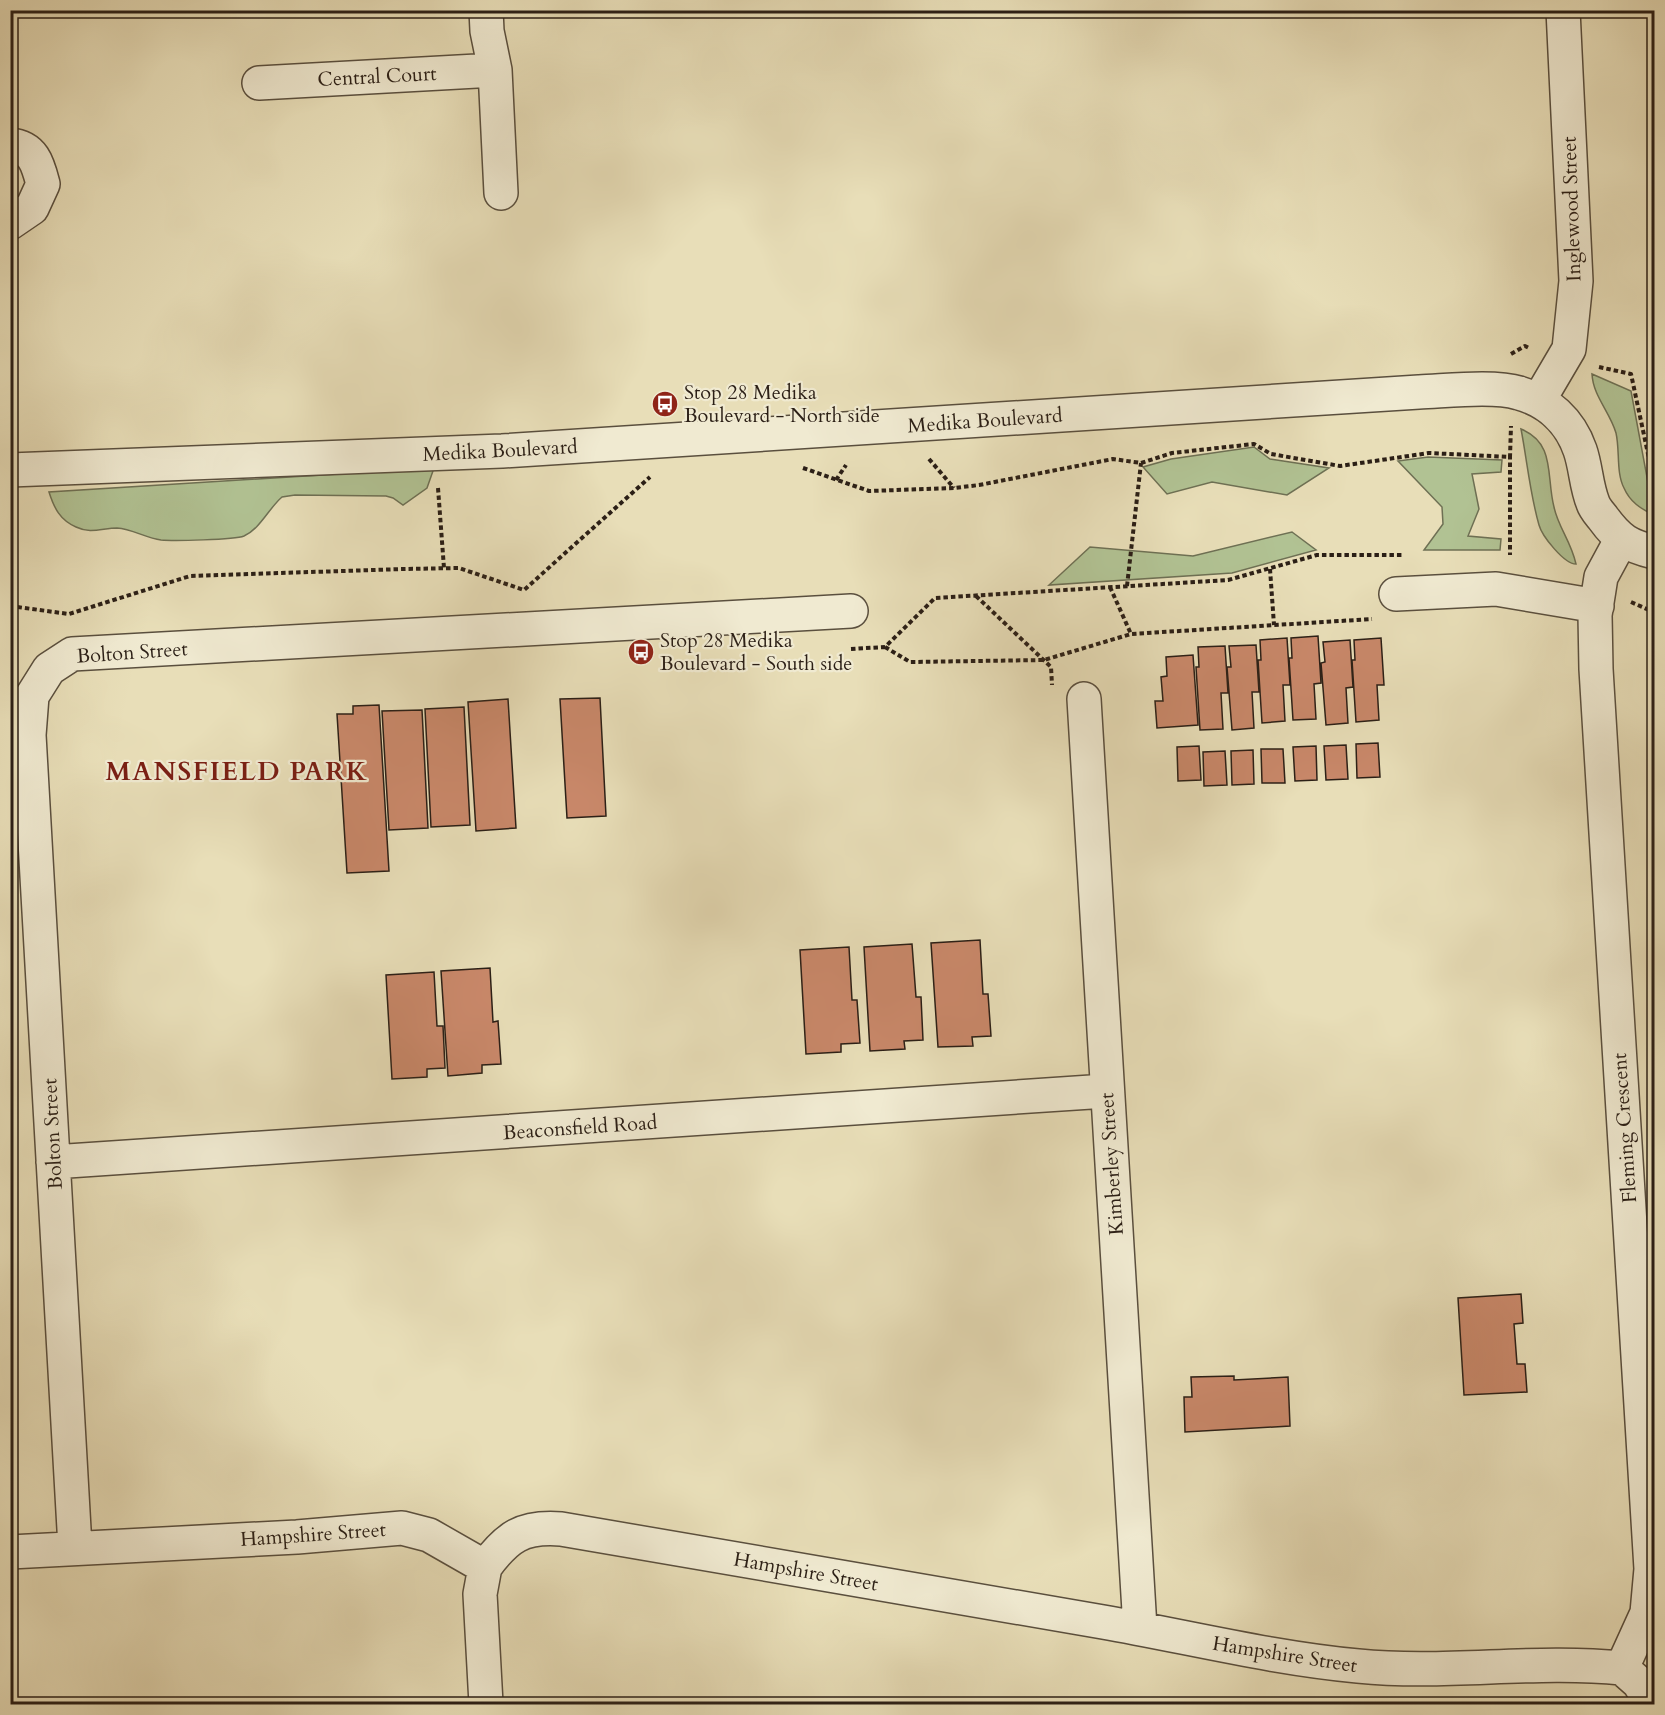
<svg xmlns="http://www.w3.org/2000/svg" width="1665" height="1715" viewBox="0 0 1665 1715" font-family="Cardo,serif">
	<style>
		.green { fill: #b1c293; stroke: #6e7054; stroke-width: 1.5 }
		.building { fill: #c9886a; stroke: #2b1f16; stroke-width: 1.5 }
		.lines { fill: none; stroke-linecap: round; stroke-linejoin: round }
		.street-casing { stroke: #5a4f3e; stroke-width: 36 }
		.path { stroke: #2b1f16; stroke-width: 4; stroke-dasharray: 4.5 3; stroke-linecap: butt }
		.street { stroke: #f0ead1; stroke-width: 33 }
		.labels { text-anchor: middle; stroke-width: 4.5; stroke-linejoin: round; paint-order: stroke }
		.street-label { font-size: 20px; fill: #2b1f16; stroke: #f0ead1 }
		.poi-label { font-size: 20px; fill: #2b1f16; stroke: #f0ead1; text-anchor: start }
		.district-label { font-size: 26px; font-weight: bold; letter-spacing: 1.5px; fill: #7a1f14; stroke: #f0ead1 }
	</style>
	<rect width="100%" height="100%" fill="#e8deb8"/>
	<filter id="stains"><feTurbulence type="fractalNoise" baseFrequency=".00333" numOctaves="4"/><feColorMatrix values="0 0 0 0 .2 0 0 0 0 .09 0 0 0 0 .02 0 0 0 .5 -.17"/></filter>
	<radialGradient id="worn" r=".72"><stop offset=".6" stop-color="#630" stop-opacity="0"/><stop offset="1" stop-color="#630" stop-opacity=".3"/></radialGradient>
	<path class="green" d="M1592 374 1631 391 1654 515C1641 509 1630 502 1624 488 1616 473 1620 450 1616 433 1610 412 1593 396 1592 374Z
		M1521 429C1556 443 1546 477 1554 507 1558 527 1571 541 1576 564 1564 564 1542 536 1539 525 1530 494 1527 460 1521 429Z
		M1254 447 1270 459 1329 468 1287 495 1212 482 1167 494 1143 467 1171 459Z
		M1428 457 1502 460 1501 472 1472 474 1479 509 1468 536 1501 539 1500 550H1424L1443 524 1442 507 1398 461Z
		M434 468 427 488 403 505 393 498 386 496 295 495 282 497C269 508 260 529 244 536 234 540 173 541 161 540 146 538 132 529 117 528 103 528 90 534 76 527 60 520 54 508 49 492Z
		M1292 532 1316 550 1232 573 1049 585 1090 547 1193 556Z"/>
	<path class="building" d="M1318 636 1321 683 1314 684 1316 719 1293 720 1289 658H1292L1291 638Z
		M1287 638 1290 685H1283L1285 721 1262 723 1258 660H1261L1260 640Z
		M1381 638 1384 685H1377L1379 720 1356 722 1352 660H1355L1354 640Z
		M1350 640 1353 687 1346 688 1348 723 1326 725 1321 663 1325 662 1323 642Z
		M1256 645 1259 692H1252L1254 728 1232 730 1227 667H1231L1229 646Z
		M1225 646 1228 693H1221L1223 729 1200 730 1196 667H1199L1198 647Z
		M1193 655 1198 725 1157 728 1155 701H1163L1161 677 1167 676 1166 657Z
		M600 698 606 816 567 818 560 699Z
		M508 699 516 828 476 831 468 702Z
		M379 705 389 871 347 873 337 714H353V706Z
		M464 707 470 825 431 827 425 709Z
		M422 710 428 828 389 830 382 711Z
		M1378 743 1380 777 1357 778 1356 744Z
		M1346 745 1348 779 1326 780 1324 746Z
		M1199 746 1201 780 1178 781 1177 747Z
		M1316 746 1317 780 1295 781 1293 747Z
		M1261 749H1283L1285 783H1262Z
		M1253 750 1254 784 1232 785 1231 751Z
		M1225 751 1227 785 1204 786 1203 752Z
		M980 940 983 994H988L991 1036 972 1037 973 1046 938 1047 931 943Z
		M912 944 916 997H921L923 1040 904 1041 905 1049 870 1051 864 947Z
		M849 947 852 1000H857L860 1043 841 1044V1052L806 1054 800 950Z
		M490 968 493 1022 498 1021 501 1064 482 1065V1073L448 1076 441 971Z
		M434 972 437 1026H443L445 1068 427 1069V1077L392 1079 386 975Z
		M1521 1294 1523 1323 1514 1324 1517 1364H1525L1527 1392 1464 1395 1458 1298Z
		M1234 1376V1380L1288 1377 1290 1426 1185 1432 1184 1397H1192L1191 1377Z"/>
	<g class="lines">
		<defs>
			<path id="street" d="M486 10 487 31 495 70 501 193
				M259 83 495 70
				M10 145C34 147 38 165 43 184L32 208 10 223
				M1539 400 1569 349 1576 281 1563 10
				M10 470 502 451 1419 392C1446 391 1494 385 1519 393 1548 401 1570 421 1580 450 1586 467 1586 486 1593 503 1595 509 1600 514 1603 518 1619 540 1629 546 1654 552
				M1621 540 1601 577 1595 615 1596 669 1651 1569 1647 1613 1622 1668 1639 1683 1652 1704
				M1396 594 1496 589 1597 606
				M1084 699 1140 1628
				M53 1162 1106 1091
				M75 1547 29 735 32 696 49 669 72 654 851 611
				M10 1552 297 1537 402 1528 429 1535 485 1567C507 1537 522 1526 561 1529 742 1560 922 1591 1103 1622 1188 1637 1272 1658 1358 1666 1446 1675 1534 1659 1622 1668
				M485 1567 480 1594 486 1704"/>
		</defs>
		<use href="#street" class="street-casing"/>
		<path class="path" d="M1511 354 1525 346 1529 348
			M1599 367 1631 374 1654 482
			M1510 455V555
			M929 459 954 488
			M803 468 869 491 954 488 979 485 1113 459 1141 463 1172 453 1254 444 1271 454 1340 466 1429 453 1510 457 1511 426
			M836 480 846 465
			M438 488 444 568
			M1270 569 1274 625
			M1127 586 1141 463
			M1110 587 1131 634
			M976 596 1051 667 1052 685
			M1631 602 1649 610 1654 607
			M10 606 69 614 190 576 403 569 459 568 524 590 650 477
			M885 647 910 662 1044 660 1131 634 1372 619
			M851 649 885 647 935 598 1228 580 1317 555H1404"/>
		<use href="#street" class="street"/>
	</g>
	<defs>
		<symbol id="bus-disc" viewBox="-11 -11 22 22"><circle r="9.5" fill="#8f2418" stroke="#f0ead1"/><path d="M-5-6H5V4H4V6H2V4H-2V6H-4V4H-5ZM-3.5-4V0h7V-4ZM-3.5 1.2v1.5H-2V1.2ZM2 1.2v1.5H3.5V1.2Z" fill="#fff"/></symbol>
	</defs>
	<g fill-rule="evenodd">
		<use href="#bus-disc" x="650" y="389" width="30" height="30"/>
		<use href="#bus-disc" x="626" y="637" width="30" height="30"/>
	</g>
	<g class="labels">
		<g class="street-label">
			<text transform="translate(377 76) rotate(-3)" y="7">Central Court</text>
			<text transform="translate(1571 209) rotate(-92)" y="7">Inglewood Street</text>
			<text transform="translate(985 420) rotate(-4)" y="7">Medika Boulevard</text>
			<text transform="translate(500 450) rotate(-3)" y="7">Medika Boulevard</text>
			<text transform="translate(132 652) rotate(-4)" y="7">Bolton Street</text>
			<text transform="translate(580 1127) rotate(-4)" y="7">Beaconsfield Road</text>
			<text transform="translate(1624 1128) rotate(-94)" y="7">Fleming Crescent</text>
			<text transform="translate(52 1134) rotate(-93)" y="7">Bolton Street</text>
			<text transform="translate(1111 1164) rotate(-94)" y="7">Kimberley Street</text>
			<text transform="translate(313 1534) rotate(-4)" y="7">Hampshire Street</text>
			<text transform="translate(806 1571) rotate(10)" y="7">Hampshire Street</text>
			<text transform="translate(1285 1654) rotate(9)" y="7">Hampshire Street</text>
		</g>
		<g class="poi-label">
			<text x="684" y="399">Stop 28 Medika<tspan x="684" dy="23">Boulevard - North side</tspan></text>
			<text x="660" y="647">Stop 28 Medika<tspan x="660" dy="23">Boulevard - South side</tspan></text>
		</g>
		<g class="district-label">
			<text x="237" y="780">MANSFIELD PARK</text>
		</g>
	</g>
	<rect width="1665" height="1715" fill="none" stroke="#e8deb8" stroke-width="36"/>
	<rect x="12" y="12" width="1641" height="1691" fill="none" stroke="#2b1f16" stroke-width="3"/>
	<rect x="18" y="18" width="1629" height="1679" fill="none" stroke="#2b1f16" stroke-width="1.5"/>
	<rect width="100%" height="100%" filter="url(#stains)"/>
	<rect width="100%" height="100%" fill="url(#worn)"/>
</svg>
